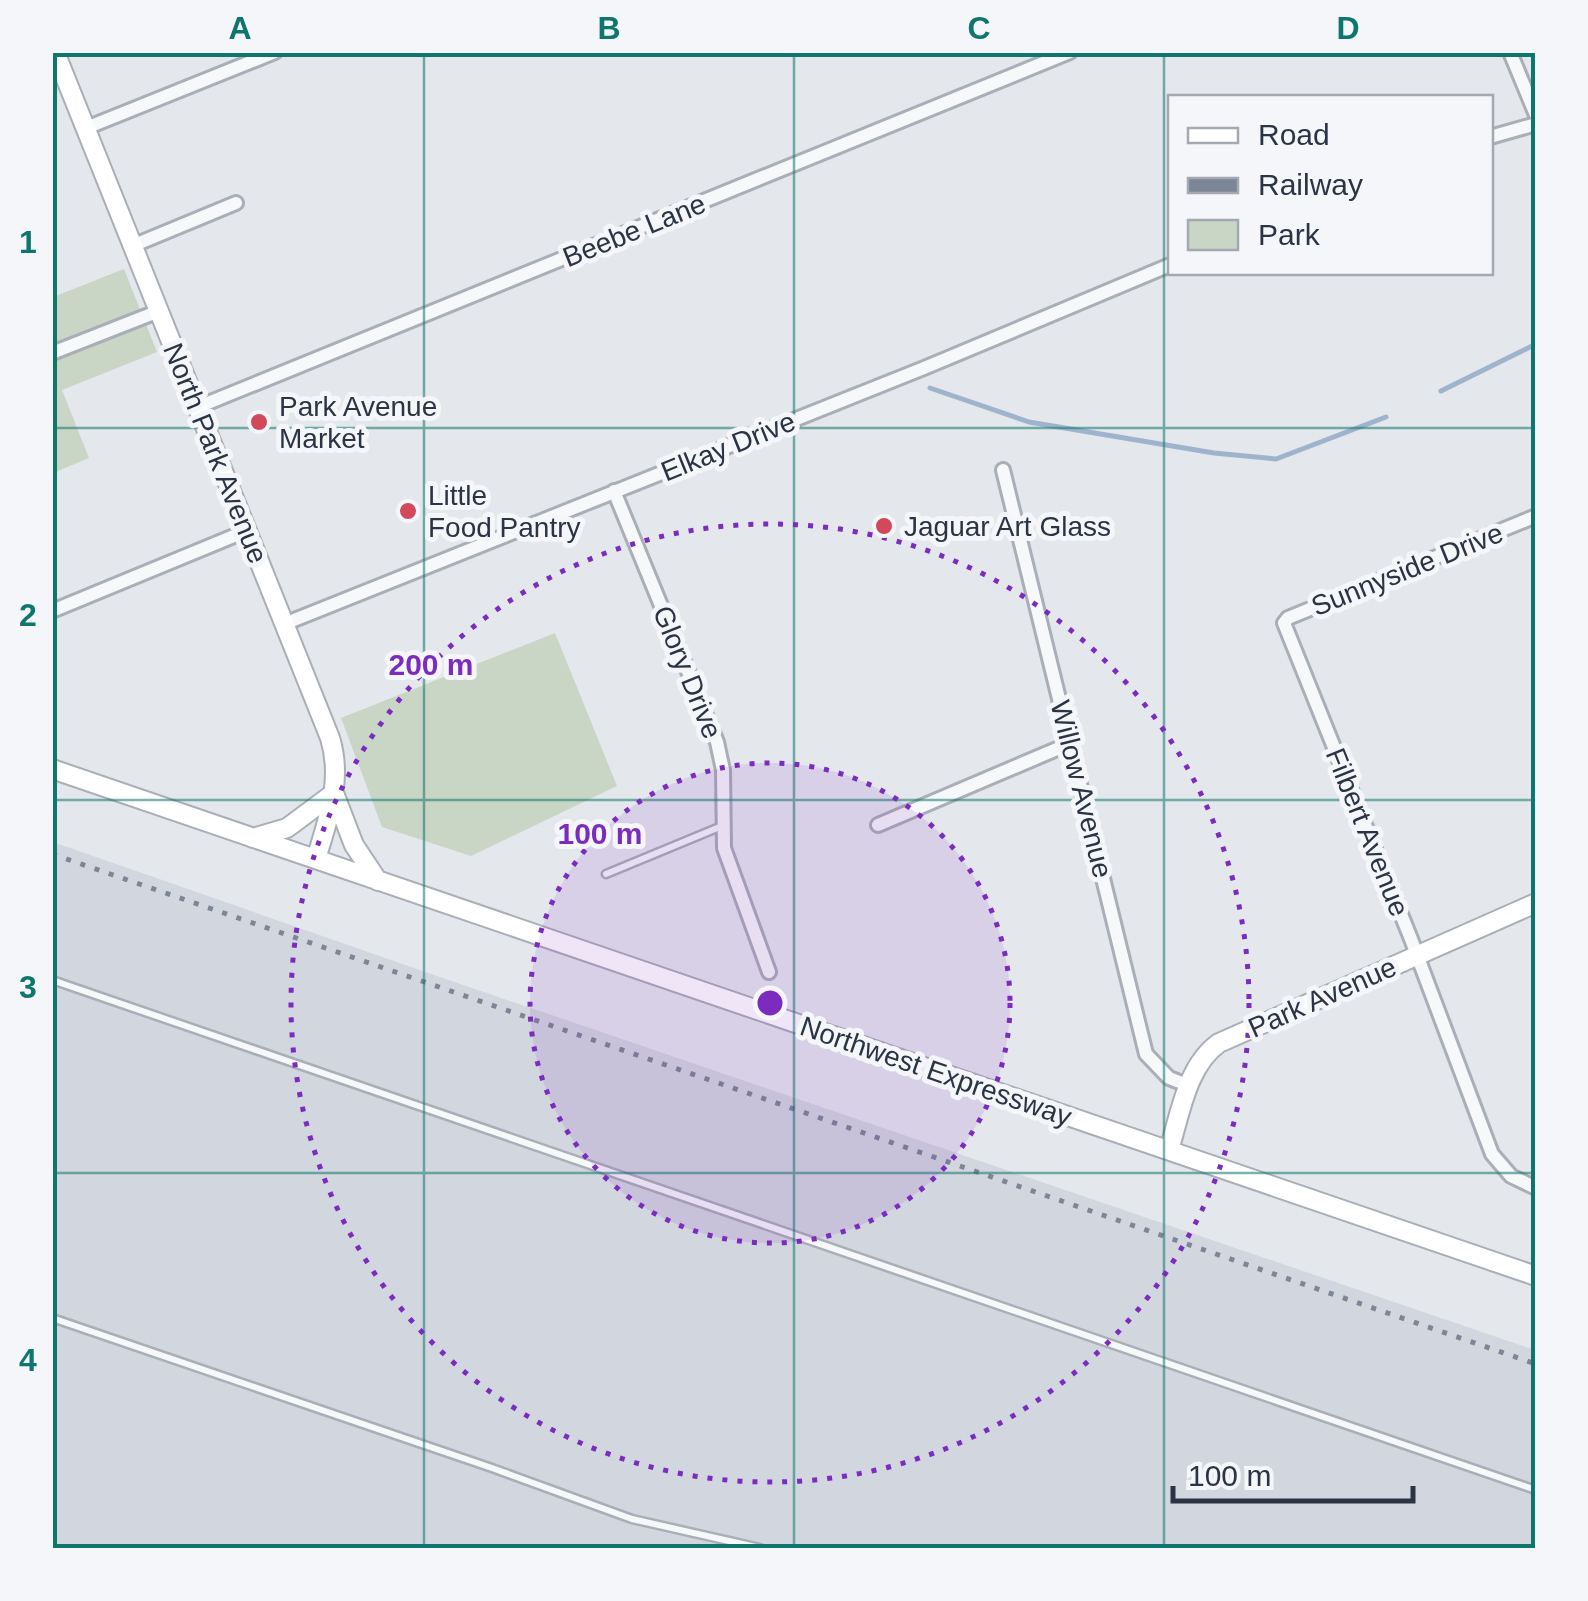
<svg xmlns="http://www.w3.org/2000/svg" width="1588" height="1601" viewBox="0 0 1588 1601" font-family="Helvetica,sans-serif">
	<style>
		.built { fill: #d2d6de }
		.green { fill: #c9d6c5 }
		.lines { fill: none; stroke-linecap: round; stroke-linejoin: round }
		.stream { stroke: #9fb4cc; stroke-width: 5 }
		.lane-casing { stroke: #a9aeb7; stroke-width: 11 }
		.street-casing { stroke: #a9aeb7; stroke-width: 18 }
		.secondary-casing { stroke: #a9aeb7; stroke-width: 22 }
		.lane { stroke: #f7f8fa; stroke-width: 6 }
		.street { stroke: #f7f8fa; stroke-width: 12 }
		.secondary { stroke: #fff; stroke-width: 18 }
		.rail { stroke: #7d8696; stroke-width: 5; stroke-dasharray: 5 10; stroke-linecap: butt }
		.grid { fill: none; stroke: #0f766e; stroke-width: 2.5; stroke-opacity: 0.55 }
		.ring { fill: none; stroke: #7b2cbf; stroke-width: 5; stroke-dasharray: 5 10 }
		.poi-dot { fill: #d1495b; stroke: #f4f6f9; stroke-width: 4 }
		.labels { text-anchor: middle; stroke-width: 10; stroke-linejoin: round; paint-order: stroke }
		.street-label { font-size: 28px; fill: #2b3445; stroke: #f4f6f9 }
		.poi-label { font-size: 28px; fill: #2b3445; stroke: #f4f6f9; text-anchor: start }
		.centre { fill: #7b2cbf; stroke: #f4f6f9; stroke-width: 5 }
		.ring-label { font-size: 30px; text-anchor: middle; font-weight: bold; fill: #7b2cbf; stroke: #f4f6f9; stroke-width: 10; stroke-linejoin: round; paint-order: stroke }
		.neatline { fill: none; stroke: #0f766e; stroke-width: 4 }
		.grid-label { font-size: 32px; text-anchor: middle; font-weight: bold; fill: #0f766e }
	</style>
	<rect width="100%" height="100%" fill="#e4e7ec"/>
	<path class="built" d="M53 842 434 975 1535 1350V1548H53Z"/>
	<path class="green" d="M124 269 157 352 62 390 89 458 53 473V297Z
		M555 633 617 786 471 856 382 827 341 718Z"/>
	<g class="lines">
		<path class="stream" d="M930 388 1029 422 1214 453 1276 459 1386 417
			M1441 391 1536 344"/>
		<defs>
			<path id="lane" d="M606 874 722 826
				M52 980 1536 1490
				M52 1318 492 1468 632 1519 760 1548"/>
			<path id="street" d="M1510 52 1536 115
				M86 128 275 52
				M1490 137 1536 124
				M132 246 236 203
				M52 353 159 311
				M198 407 1070 52
				M1003 470 1146 1054 1169 1078 1190 1086
				M614 491 717 742 723 770 724 848 769 972
				M1536 516 1288 618 1284 623 1411 939 1492 1154 1511 1176 1536 1188
				M52 611 246 531
				M284 624 924 368 1170 265
				M878 825 1071 743"/>
			<path id="secondary" d="M55 52 330 738C343 780 328 819 316 859
				M52 769 1536 1276
				M253 838 287 828 334 793 354 845 378 881
				M1169 1150C1180 1115 1187 1065 1219 1043L1536 903"/>
		</defs>
		<use href="#lane" class="lane-casing"/>
		<use href="#street" class="street-casing"/>
		<use href="#secondary" class="secondary-casing"/>
		<use href="#lane" class="lane"/>
		<use href="#street" class="street"/>
		<use href="#secondary" class="secondary"/>
		<path class="rail" d="M52 854 1536 1364"/>
	</g>
	<path class="grid" d="M424 52V1548M794 52V1548M1164 52V1548M52 428H1536M52 800H1536M52 1173H1536"/>
	<circle cx="770" cy="1003" r="240" fill="#7b2cbf" fill-opacity=".12"/>
	<g class="ring">
		<circle cx="770" cy="1003" r="240"/>
		<circle cx="770" cy="1003" r="479"/>
	</g>
	<g class="poi-dot">
		<circle cx="259" cy="422" r="10"/>
		<circle cx="408" cy="511" r="10"/>
		<circle cx="884" cy="526" r="10"/>
	</g>
	<g class="labels">
		<g class="street-label">
			<text transform="translate(634 230) rotate(-22)" y="10">Beebe Lane</text>
			<text transform="translate(728 446) rotate(-22)" y="10">Elkay Drive</text>
			<text transform="translate(216 453) rotate(68)" y="10">North Park Avenue</text>
			<text transform="translate(1407 569) rotate(-22)" y="10">Sunnyside Drive</text>
			<text transform="translate(688 672) rotate(68)" y="10">Glory Drive</text>
			<text transform="translate(1082 789) rotate(76)" y="10">Willow Avenue</text>
			<text transform="translate(1368 832) rotate(68)" y="10">Filbert Avenue</text>
			<text transform="translate(1322 997) rotate(-24)" y="10">Park Avenue</text>
			<text transform="translate(936 1071) rotate(19)" y="10">Northwest Expressway</text>
		</g>
		<g class="poi-label">
			<text x="279" y="416">Park Avenue<tspan x="279" dy="32">Market</tspan></text>
			<text x="428" y="505">Little<tspan x="428" dy="32">Food Pantry</tspan></text>
			<text x="904" y="536">Jaguar Art Glass</text>
		</g>
	</g>
	<circle cx="770" cy="1003" r="15" class="centre"/>
	<g class="ring-label">
		<text x="431" y="675">200 m</text>
		<text x="600" y="844">100 m</text>
	</g>
	<rect width="1588" height="1601" fill="none" stroke="#f4f6f9" stroke-width="110"/>
	<rect x="1168" y="95" width="325" height="180" fill="#f4f6f9" stroke="#a4a8b1" stroke-width="2.5"/>
	<rect x="1188" y="128" width="50" height="15" fill="#ffffff" stroke="#a4a8b1" stroke-width="2.5"/>
	<text x="1258" y="145" font-size="30" fill="#2b3445">Road</text>
	<rect x="1188" y="178" width="50" height="15" fill="#7d8696" stroke="#a4a8b1" stroke-width="2.5"/>
	<text x="1258" y="195" font-size="30" fill="#2b3445">Railway</text>
	<rect x="1188" y="220" width="50" height="30" fill="#c9d6c5" stroke="#a4a8b1" stroke-width="2.5"/>
	<text x="1258" y="245" font-size="30" fill="#2b3445">Park</text>
	<path d="M1173 1486v15h240v-15" fill="none" stroke="#2b3445" stroke-width="5"/>
	<text x="1188" y="1486" font-size="30" fill="#2b3445" stroke="#f4f6f9" stroke-width="8" paint-order="stroke">100 m</text>
	<rect x="55" y="55" width="1478" height="1491" class="neatline"/>
	<g class="grid-label">
		<text x="240" y="39">A</text>
		<text x="609" y="39">B</text>
		<text x="979" y="39">C</text>
		<text x="1348" y="39">D</text>
		<text x="28" y="253">1</text>
		<text x="28" y="626">2</text>
		<text x="28" y="998">3</text>
		<text x="28" y="1371">4</text>
	</g>
</svg>
